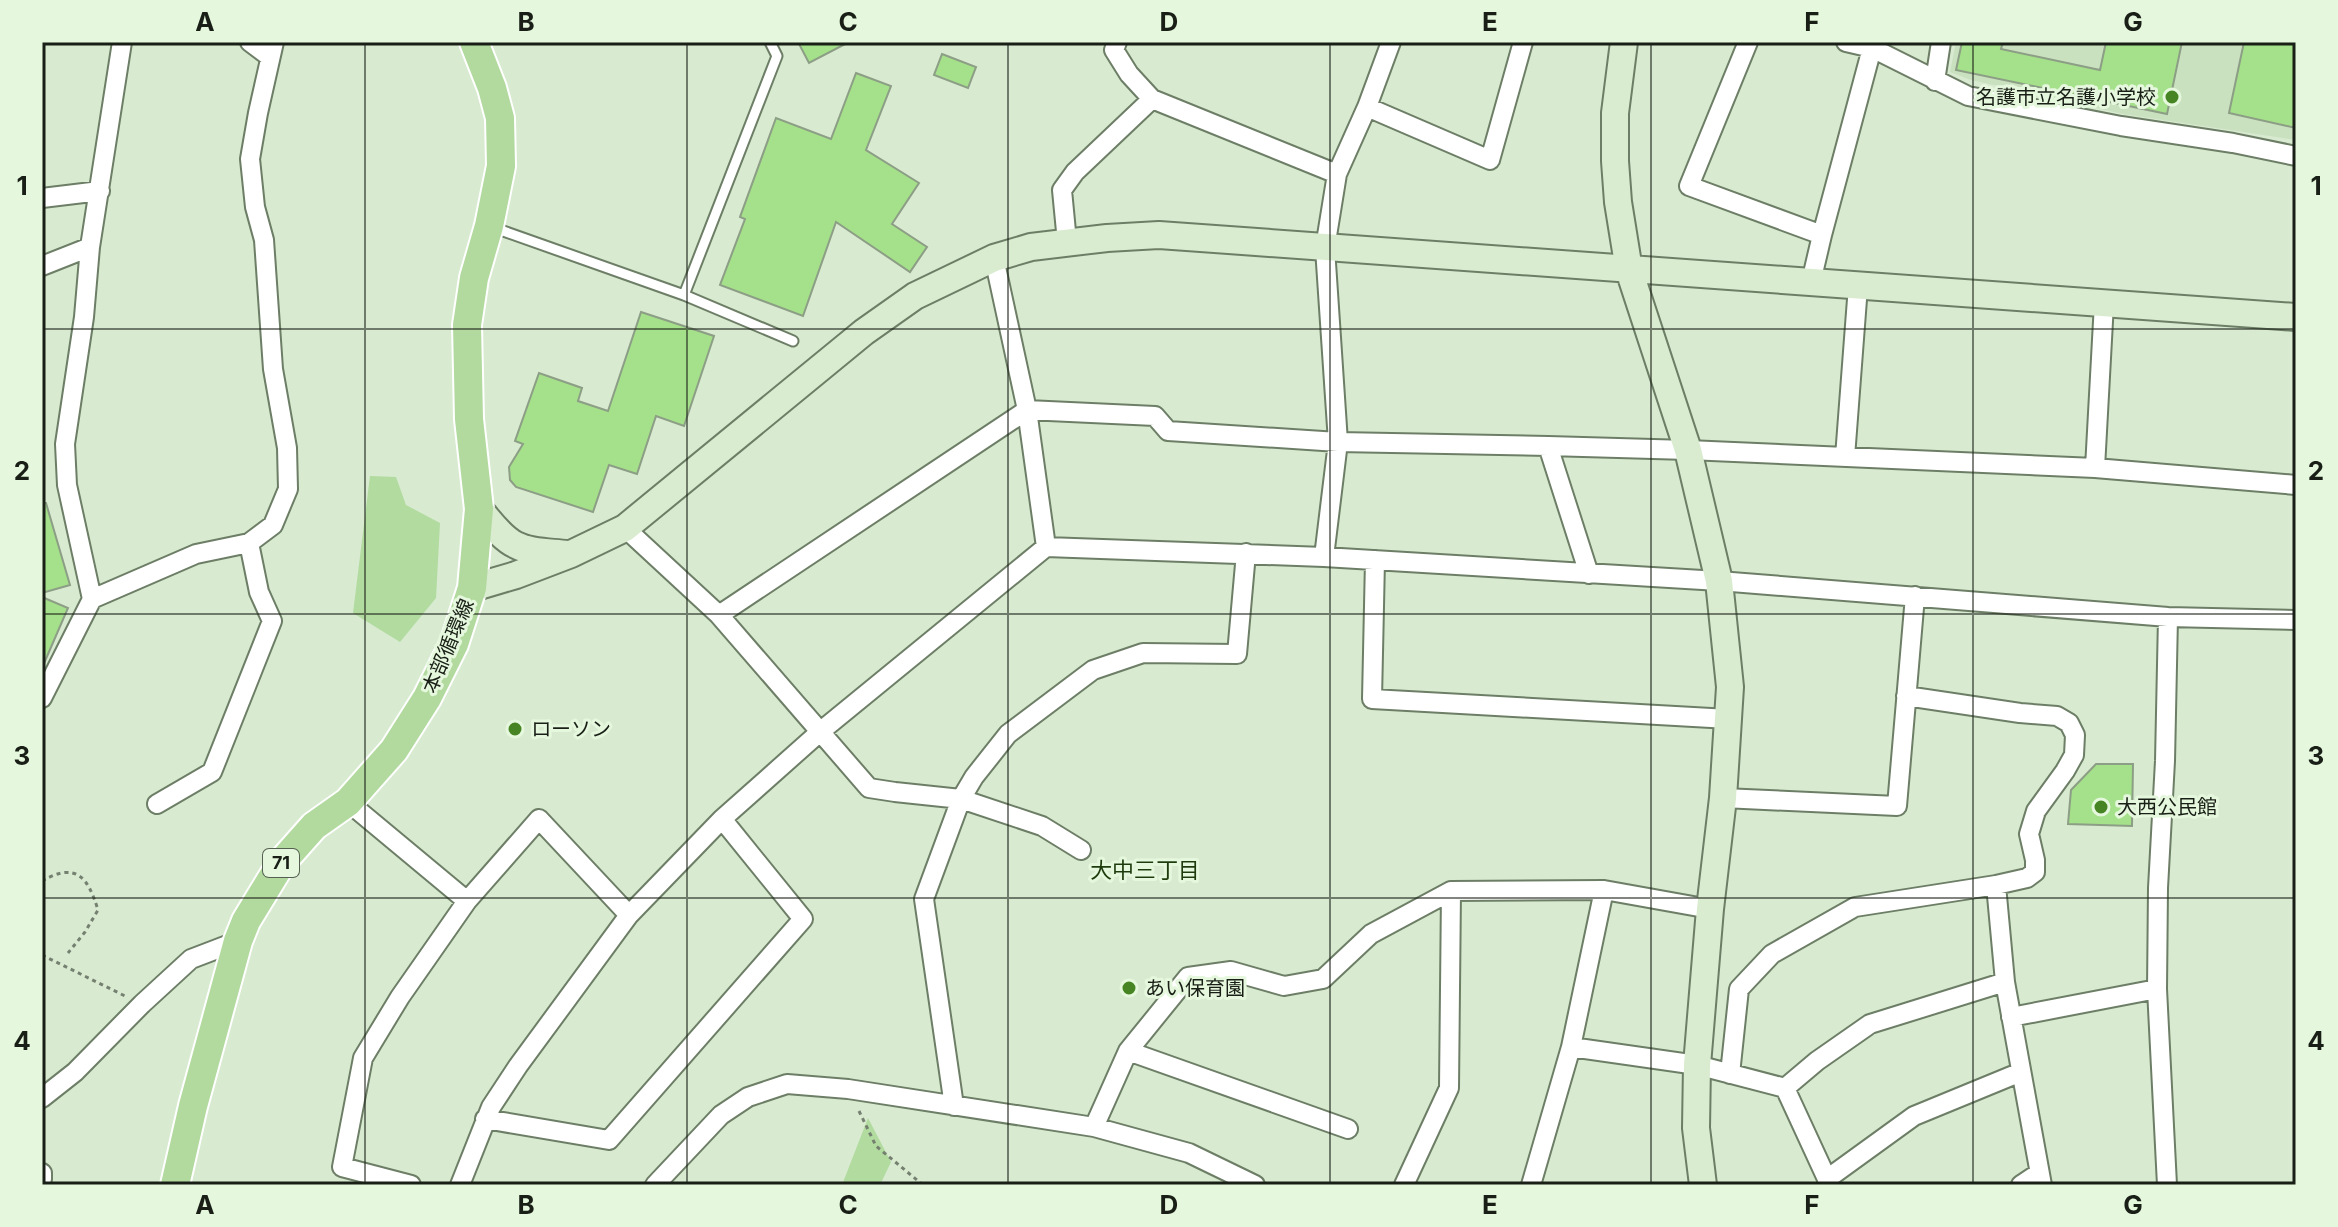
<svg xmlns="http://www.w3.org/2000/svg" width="2338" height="1227" viewBox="0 0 2338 1227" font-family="Inter,'Noto Sans JP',sans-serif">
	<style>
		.built { fill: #cae1c0 }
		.green { fill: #b1db9f }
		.building { fill: #a5e08a; stroke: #8c9e85; stroke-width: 2 }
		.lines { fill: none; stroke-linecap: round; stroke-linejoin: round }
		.lane-casing { stroke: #6d7e66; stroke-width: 13 }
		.street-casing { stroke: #6d7e66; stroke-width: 22 }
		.secondary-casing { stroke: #6d7e66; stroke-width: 30 }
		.primary-casing { stroke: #fff; stroke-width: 32 }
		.path { stroke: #758170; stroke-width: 3; stroke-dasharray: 4 4; stroke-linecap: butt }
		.lane { stroke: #fff; stroke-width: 9 }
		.street { stroke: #fff; stroke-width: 18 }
		.secondary { stroke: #d9eccf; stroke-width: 26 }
		.primary { stroke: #b2da9f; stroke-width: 28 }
		.grid { fill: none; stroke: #191f16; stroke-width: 2; stroke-opacity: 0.55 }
		.poi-dot { fill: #478524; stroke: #e5f8dd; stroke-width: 3 }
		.labels { text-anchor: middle; stroke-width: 6; stroke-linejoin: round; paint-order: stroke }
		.shield { fill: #e5f8dd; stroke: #566052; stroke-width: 2 }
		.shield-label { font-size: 18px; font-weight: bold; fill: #191f16 }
		.poi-label { font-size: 20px; fill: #191f16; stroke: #e5f8dd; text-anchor: start }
		.street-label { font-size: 20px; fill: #191f16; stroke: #e5f8dd }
		.neighbourhood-label { font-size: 22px; fill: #1e3b0d; stroke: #e5f8dd }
		.neatline { fill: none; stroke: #191f16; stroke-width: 3 }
		.grid-label { font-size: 26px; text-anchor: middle; font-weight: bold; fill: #191f16 }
	</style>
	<rect width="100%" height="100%" fill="#d8ead0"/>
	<path class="built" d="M1956 42H2296V140L2123 114 1971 80 1950 72Z"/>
	<path class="green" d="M370 476 396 477 406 505 440 523 436 598 400 642 353 613Z
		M868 1118 891 1162 880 1185H842Z"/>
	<path class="building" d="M798 42H849L809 63Z
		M1962 42H2003L2001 49 2100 70 2106 42H2182L2167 114 1956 70Z
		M2244 42H2296V128L2229 113Z
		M942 54 976 67 968 88 934 75Z
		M856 73 891 86 866 150 919 183 892 224 927 247 910 272 836 222 803 316 720 285 745 219 740 217 776 118 831 139Z
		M641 312 714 336 684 426 656 416 637 474 609 465 593 512 516 487 510 480 509 467 523 444 515 441 539 373 582 388 578 401 608 411Z
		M42 503H46L70 585 42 593Z
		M42 597 68 608 42 668Z
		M2096 764H2133L2132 826 2068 824 2071 790Z"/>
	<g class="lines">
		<defs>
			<path id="lane" d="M492 227 684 295 793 341
				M684 295 777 56 770 42"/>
			<path id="street" d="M250 42 270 57
				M1117 42 1114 50 1129 74 1152 99 1337 174
				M1391 42 1367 107 1490 160 1523 42
				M1748 42 1689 186 1822 235
				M1846 42 1872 48 1968 96 2121 126 2233 143 2296 156
				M1935 81 1941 42
				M42 198 100 191
				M1067 242 1062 190 1075 172 1152 99
				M994 258 1027 410 1046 547
				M42 266 90 247
				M1811 282 1822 235 1872 48
				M1548 446 1688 450 2095 468 2296 485
				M1845 457 1858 286
				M2095 468 2104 303
				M625 528 719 615 869 788 895 792 961 799 1042 826 1081 850
				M1324 557 1338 442 1325 248 1337 174 1367 107
				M1375 560 1372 699 1729 719
				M92 599 196 554 249 543 273 525 288 489 287 448 273 369 264 240 255 207 250 159 258 113 274 42
				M719 615 1027 410 1155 416 1168 431 1338 442 1548 446 1589 574
				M42 698 92 599 67 485 65 444 84 317 90 247 122 42
				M1723 798 1897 806 1915 596
				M348 802 467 901
				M157 804 212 772 272 621 259 592 249 543
				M1996 885 2005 982 2042 1185
				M2011 1017 2157 989
				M1571 1047 1697 1065 1785 1088
				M1128 1051 1348 1129
				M1730 1074 1739 989 1772 954 1855 907 1996 885 2027 878 2035 872V860L2029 834 2036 811 2065 771 2074 755 2075 735 2069 723 2057 716 2020 713 1906 696
				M1785 1088 1817 1061 1870 1024 2005 982
				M1785 1088 1827 1179V1185
				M42 1098 75 1072 142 1004 191 959 238 941
				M954 1106 924 899 961 799 974 777 1008 734 1093 670 1143 653 1237 654 1246 553
				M485 1119 609 1140 803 919 722 819
				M1094 1127 1128 1051 1188 977 1231 971 1284 986 1323 979 1371 934 1451 891 1604 890 1710 909
				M42 1173V1179
				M1827 1179 1914 1116 2021 1072
				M411 1185 342 1167 363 1058 400 997 467 901 539 819 629 915
				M460 1185 491 1107 518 1066 629 915 722 819 821 731 1046 547 1324 557 1719 581 2168 617 2296 620
				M655 1185 721 1115 748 1097 787 1084 848 1089 1094 1127 1189 1153 1255 1185
				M1404 1185 1449 1088 1451 891
				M1531 1185 1571 1047 1604 890
				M2021 1185 2039 1173
				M2167 1185 2157 989 2158 888 2165 761 2168 617"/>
			<path id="secondary" d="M1624 42 1615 113V161L1618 202 1629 270 1688 450 1719 581 1730 687 1723 798 1710 909 1697 1065 1696 1128 1703 1185
				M479 509C490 521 501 538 516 545 531 553 551 552 567 554
				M472 588 516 575 571 554 625 528 864 332 915 296 994 258 1031 247 1107 238 1159 235 2296 317"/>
			<path id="primary" d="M175 1185 193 1106 238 941 246 921 282 862 314 826 348 802 394 750 427 698 454 644 472 588 479 509 469 419 467 325 474 278 489 226 501 166 500 118 492 88 474 42"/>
		</defs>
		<use href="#lane" class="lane-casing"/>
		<use href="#street" class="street-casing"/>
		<use href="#secondary" class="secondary-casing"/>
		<use href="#primary" class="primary-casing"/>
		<path class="path" d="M42 881C77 861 88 878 98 910L85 932 68 953
			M42 955 125 996
			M859 1111 876 1146 923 1185"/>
		<use href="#lane" class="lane"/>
		<use href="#street" class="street"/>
		<use href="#secondary" class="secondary"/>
		<use href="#primary" class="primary"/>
	</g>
	<path class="grid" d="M365 42V1185M687 42V1185M1008 42V1185M1330 42V1185M1651 42V1185M1973 42V1185M42 329H2296M42 614H2296M42 898H2296"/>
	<g class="poi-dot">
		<circle cx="2172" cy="97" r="8"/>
		<circle cx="515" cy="729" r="8"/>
		<circle cx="2101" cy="807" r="8"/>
		<circle cx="1129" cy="988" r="8"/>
	</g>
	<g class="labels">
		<rect class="shield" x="263" y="849" width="36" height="28" rx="6"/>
		<g class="shield-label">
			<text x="281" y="869">71</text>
		</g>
		<g class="poi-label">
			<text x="2156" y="104" text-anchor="end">名護市立名護小学校</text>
			<text x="531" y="736">ローソン</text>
			<text x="2117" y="814">大西公民館</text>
			<text x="1145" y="995">あい保育園</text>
		</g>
		<g class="street-label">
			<text transform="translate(448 646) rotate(-67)" y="7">本部循環線</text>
		</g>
		<g class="neighbourhood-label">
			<text x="1145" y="878">大中三丁目</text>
		</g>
	</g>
	<rect width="2338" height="1227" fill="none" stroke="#e5f8dd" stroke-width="88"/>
	<rect x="44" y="44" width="2250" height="1139" class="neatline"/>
	<g class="grid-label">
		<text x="205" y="31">A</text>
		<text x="526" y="31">B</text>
		<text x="848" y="31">C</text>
		<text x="1169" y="31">D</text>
		<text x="1490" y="31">E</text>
		<text x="1812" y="31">F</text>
		<text x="2133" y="31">G</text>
		<text x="22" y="195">1</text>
		<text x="2316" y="195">1</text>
		<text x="22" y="480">2</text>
		<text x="2316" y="480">2</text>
		<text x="22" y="765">3</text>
		<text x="2316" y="765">3</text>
		<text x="22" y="1050">4</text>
		<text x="2316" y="1050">4</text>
		<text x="205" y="1214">A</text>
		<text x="526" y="1214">B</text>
		<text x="848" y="1214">C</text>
		<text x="1169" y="1214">D</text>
		<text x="1490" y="1214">E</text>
		<text x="1812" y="1214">F</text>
		<text x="2133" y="1214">G</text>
	</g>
</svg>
